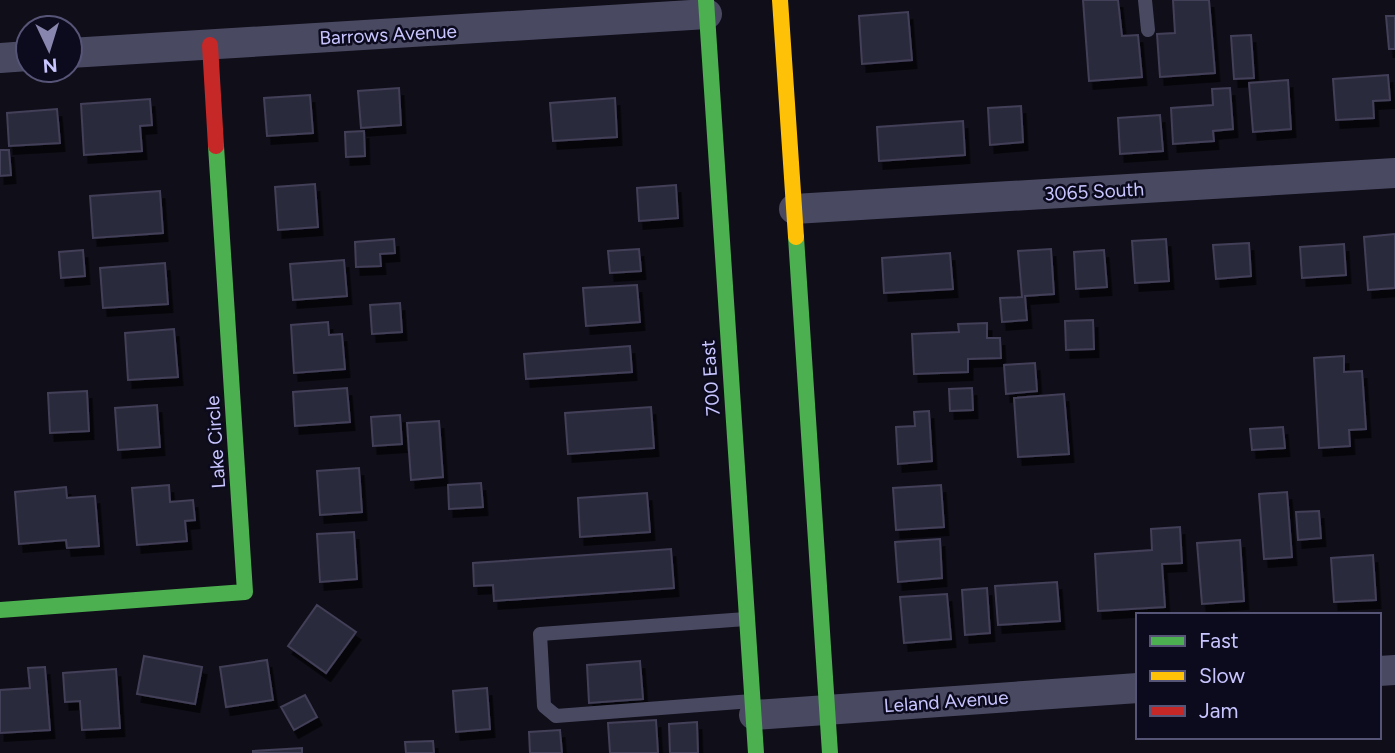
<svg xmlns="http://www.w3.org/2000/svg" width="1395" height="753" viewBox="0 0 1395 753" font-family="Figtree,sans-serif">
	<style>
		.building { fill: #2c2a3c; stroke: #423f58; stroke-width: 2; filter: url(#shadow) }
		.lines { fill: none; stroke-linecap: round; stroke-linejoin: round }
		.lane { stroke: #494962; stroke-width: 14 }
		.street { stroke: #494962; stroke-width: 30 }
		.fast { stroke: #4caf50; stroke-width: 16 }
		.slow { stroke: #ffc107; stroke-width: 16 }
		.jam { stroke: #c62828; stroke-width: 16 }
		.labels { text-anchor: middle; stroke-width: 5; stroke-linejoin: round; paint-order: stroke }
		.street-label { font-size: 19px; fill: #c8c5ff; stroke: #0c0a1d }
	</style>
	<defs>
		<filter id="shadow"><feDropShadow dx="4.5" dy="8" stdDeviation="0" flood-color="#0009"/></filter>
	</defs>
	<rect width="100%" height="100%" fill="#100e19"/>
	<path class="building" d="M1083 0H1118L1122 36 1138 35 1142 77 1089 81Z
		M1173 0H1209L1215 73 1160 77 1157 34 1175 33Z
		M908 12 912 60 862 64 859 16Z
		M1386 16H1395V49H1389Z
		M1251 35 1254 78 1234 79 1231 36Z
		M1388 75 1390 100 1373 101 1374 118 1336 120 1333 79Z
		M1288 80 1291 129 1253 132 1249 83Z
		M399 88 401 125 361 128 358 91Z
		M1230 88 1233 129 1213 131 1214 141 1173 144 1171 108 1213 105 1212 89Z
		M310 95 313 133 267 136 264 98Z
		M615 98 617 137 553 141 550 103Z
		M150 99 152 125 140 126 142 151 84 155 81 104Z
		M1021 106 1023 142 990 145 988 108Z
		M57 109 60 143 9 146 7 113Z
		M1160 115 1163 151 1120 154 1118 118Z
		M963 121 965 155 879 161 877 127Z
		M364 131 365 156 346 157 345 132Z
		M0 150H9L11 175 0 176Z
		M315 184 318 227 278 230 275 187Z
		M676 185 678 218 639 221 637 188Z
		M160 191 163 233 93 238 90 196Z
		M1395 234V288L1368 290 1364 237Z
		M394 239 395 253 380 254 381 266 356 267 355 242Z
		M1166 239 1169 281 1135 283 1132 241Z
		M1249 243 1251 276 1216 279 1213 245Z
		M1344 244 1346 275 1302 278 1300 247Z
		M639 249 641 271 610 273 608 251Z
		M1051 249 1054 294 1025 296 1027 320 1002 322 1000 298 1022 297 1018 251Z
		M83 250 85 276 61 278 59 252Z
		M1104 250 1107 287 1076 289 1074 252Z
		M950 253 953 289 884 293 882 258Z
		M344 260 347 296 293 300 290 264Z
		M165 263 168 304 103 308 100 268Z
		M637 285 640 322 586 326 583 288Z
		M400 303 402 332 372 334 370 305Z
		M1093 320 1094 349 1066 350 1065 321Z
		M328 322 329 335 342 334 345 369 294 373 291 325Z
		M987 323V338H1000L1001 358 968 359V372L914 374 912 334 959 332 958 324Z
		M174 329 178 377 128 380 125 333Z
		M630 346 632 372 526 379 524 354Z
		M1344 356V372L1362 371 1366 429 1349 430 1350 446 1319 448 1314 358Z
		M1035 363 1037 391 1006 394 1004 365Z
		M347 388 350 422 295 426 293 392Z
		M972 388 973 410 950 411 949 389Z
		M87 391 89 431 50 433 48 393Z
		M1064 394 1069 454 1018 457 1014 398Z
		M157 405 160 447 118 450 115 408Z
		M651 407 654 448 568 454 565 413Z
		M929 411 932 461 898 464 896 427 915 426 914 412Z
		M400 415 402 444 373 446 371 417Z
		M439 421 443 477 411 480 407 423Z
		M1283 427 1285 448 1252 450 1250 429Z
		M359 468 362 512 320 515 317 471Z
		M481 483 483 507 449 509 448 485Z
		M169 485 170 502 193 500 195 520 185 521 187 541 137 545 132 488Z
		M941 485 944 527 896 530 893 488Z
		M66 487 67 498 95 496 99 546 67 548 66 540 19 544 15 492Z
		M1287 492 1292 557 1264 559 1259 494Z
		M647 493 650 532 580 537 578 498Z
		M1319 511 1321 538 1298 540 1296 512Z
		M1180 527 1182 563 1162 564 1165 607 1098 611 1095 554 1152 550 1151 529Z
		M354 532 357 579 320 582 317 534Z
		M940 539 942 578 898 582 895 542Z
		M1240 540 1244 601 1202 604 1197 543Z
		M671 549 674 588 494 601 493 585 474 586 473 563Z
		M1373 555 1376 600 1334 602 1331 558Z
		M1057 582 1060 621 998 625 995 586Z
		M987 588 990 633 965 635 962 590Z
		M947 594 951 639 904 643 900 597Z
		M317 605 356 632 326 673 288 646Z
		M144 656 202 667 195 704 137 694Z
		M267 660 273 700 226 707 220 667Z
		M640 661 643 699 589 703 587 665Z
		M45 667 50 730 0 733V690L30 688 28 668Z
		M116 669 120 728 82 730 80 701 65 702 63 673Z
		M487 688 490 729 456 732 453 691Z
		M305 695 317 717 294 730 281 707Z
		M656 720 658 753H610L608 723Z
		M697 722 698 753H670L669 724Z
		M560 730 562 753H530L529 732Z
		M433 741 434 753H406L405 742Z
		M302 748V753H253V751Z"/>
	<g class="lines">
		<path class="lane" d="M1145 0 1148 30
			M746 619 540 634 544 706 556 716 752 701"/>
		<path class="street" d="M70 53 707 14
			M0 58 28 56
			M794 209 1395 173
			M1379 671 1395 670
			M754 715 1138 688"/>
		<path class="fast" d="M706 0 756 753
			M796 237 830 753
			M0 610 245 592 216 146"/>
		<path class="slow" d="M780 0 796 237"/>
		<path class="jam" d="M210 45 216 146"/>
	</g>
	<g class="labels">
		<g class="street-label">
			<text transform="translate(388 34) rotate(-3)" y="7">Barrows Avenue</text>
			<text transform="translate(1094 191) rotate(-3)" y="7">3065 South</text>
			<text transform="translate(710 378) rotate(-94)" y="7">700 East</text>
			<text transform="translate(215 442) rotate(-94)" y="7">Lake Circle</text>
			<text transform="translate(946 701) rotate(-4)" y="7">Leland Avenue</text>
		</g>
	</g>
	<rect x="1136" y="613" width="245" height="126" fill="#0c0a1d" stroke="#575577" stroke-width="2"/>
	<rect x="1150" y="636" width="35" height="10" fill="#4caf50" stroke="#575577" stroke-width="2"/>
	<text x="1199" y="648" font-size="21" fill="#c8c5ff">Fast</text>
	<rect x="1150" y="671" width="35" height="10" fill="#ffc107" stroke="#575577" stroke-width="2"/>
	<text x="1199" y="683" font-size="21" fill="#c8c5ff">Slow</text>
	<rect x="1150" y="706" width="35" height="10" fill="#c62828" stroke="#575577" stroke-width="2"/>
	<text x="1199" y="718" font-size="21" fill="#c8c5ff">Jam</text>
	<g transform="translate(49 49) rotate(176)"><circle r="33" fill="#0c0a1d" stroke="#575577" stroke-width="2"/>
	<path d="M0-5L12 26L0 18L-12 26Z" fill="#8885ae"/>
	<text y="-10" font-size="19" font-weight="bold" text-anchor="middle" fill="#c8c5ff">N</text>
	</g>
</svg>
